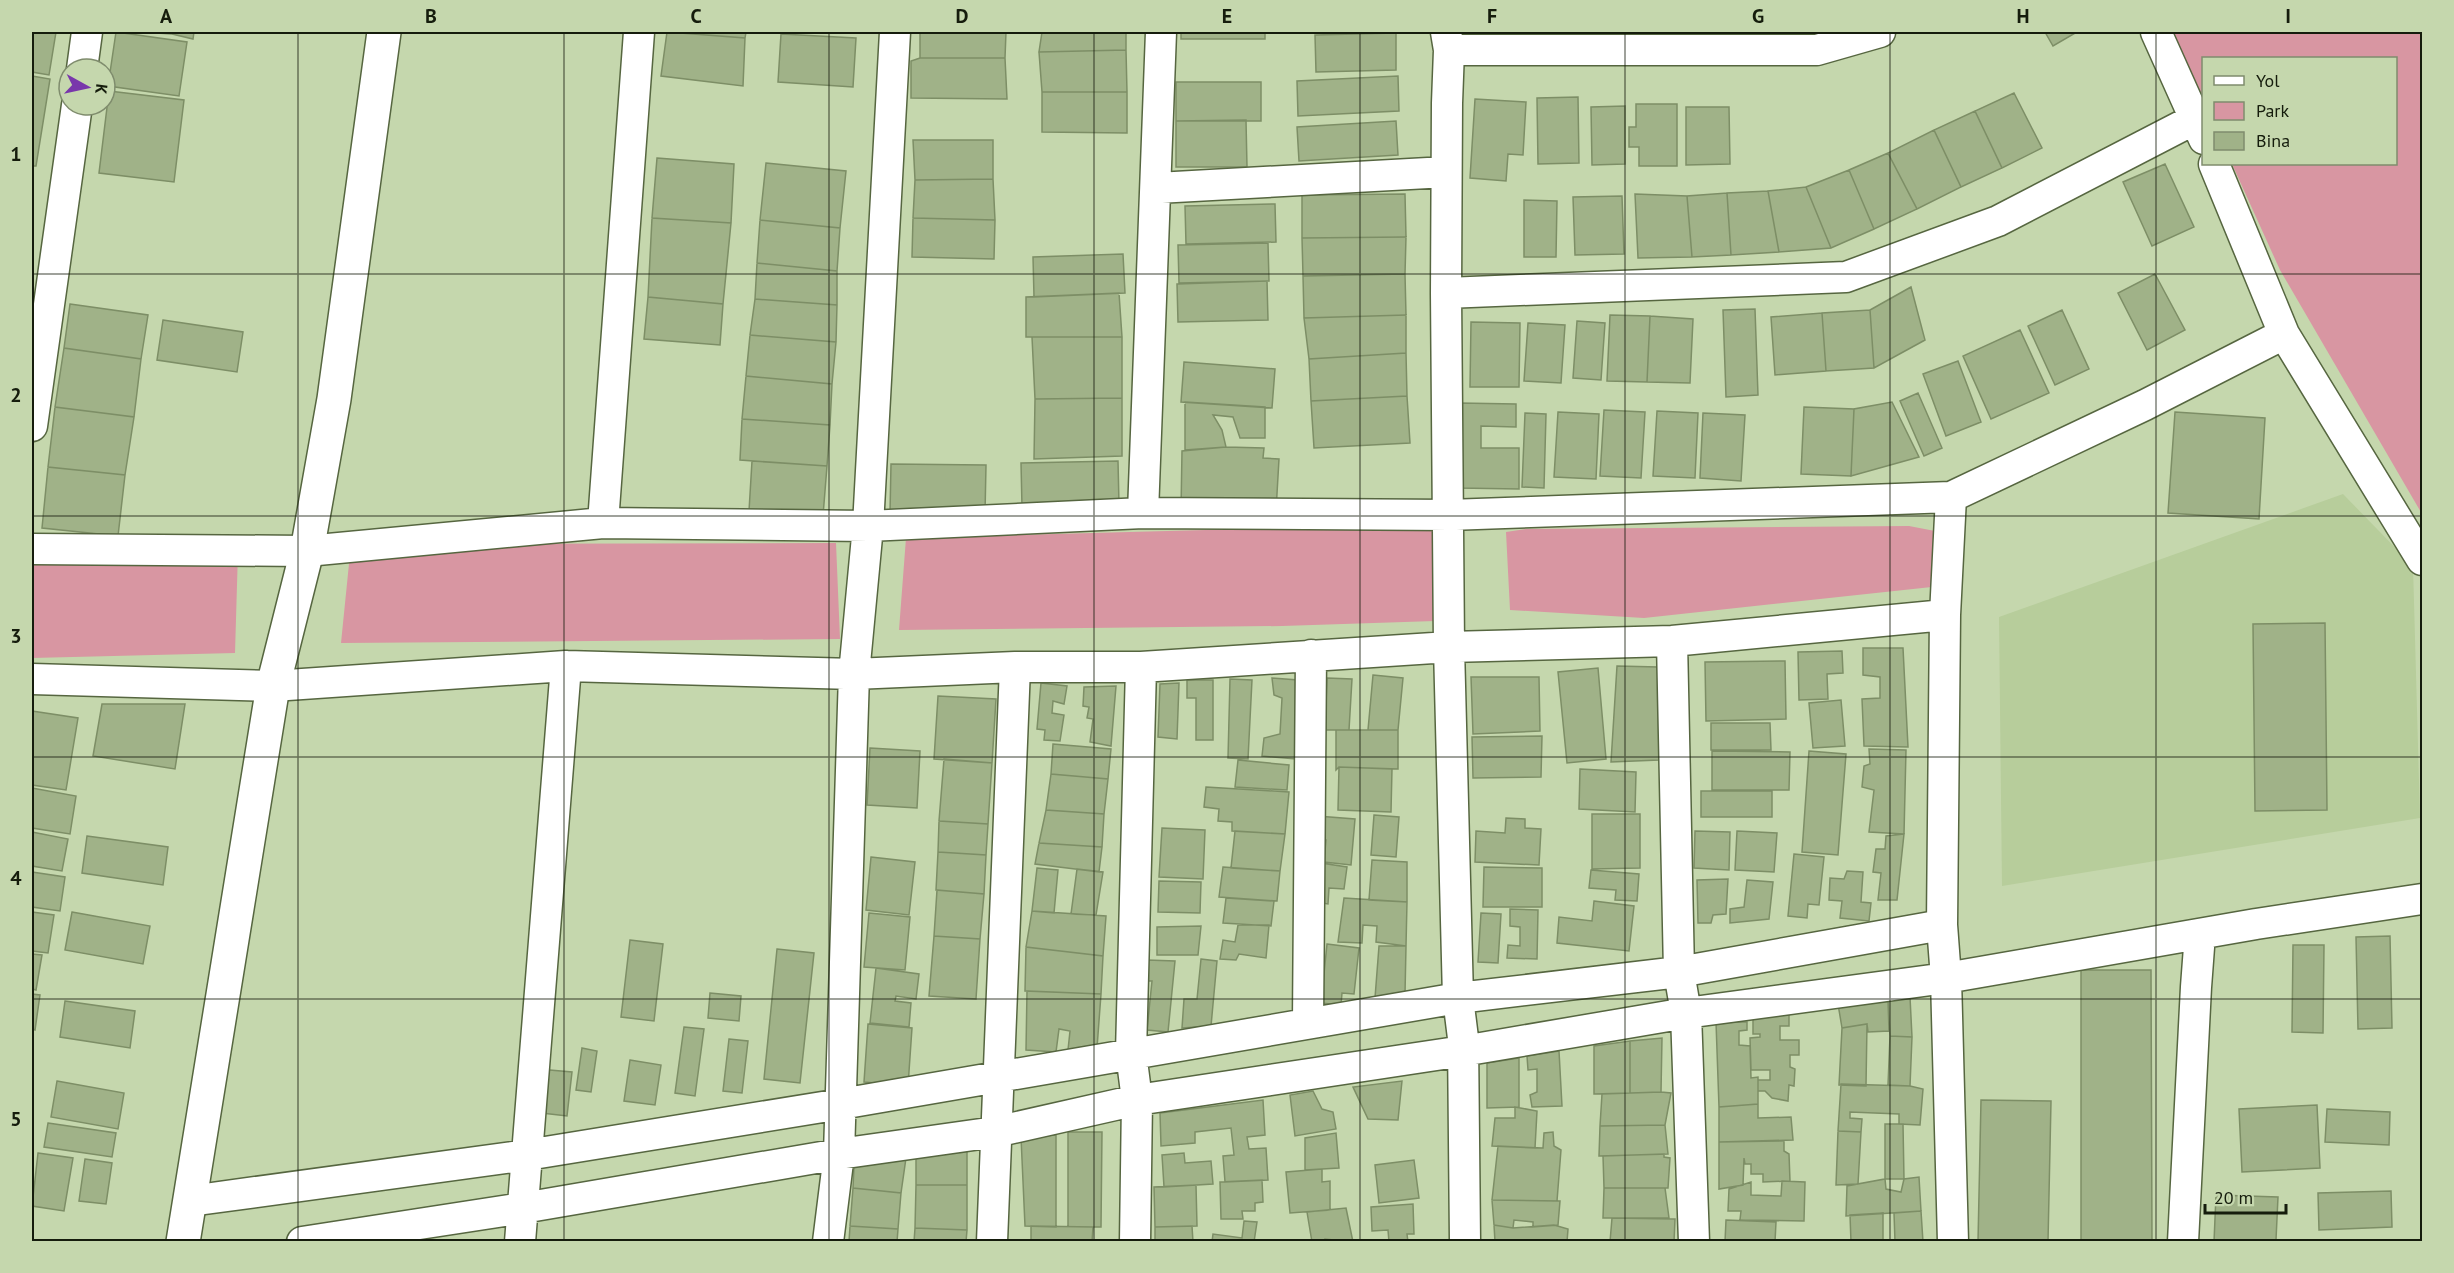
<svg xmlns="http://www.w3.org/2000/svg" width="2454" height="1273" viewBox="0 0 2454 1273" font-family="'PT Sans',sans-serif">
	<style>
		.built { fill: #b7cd9b }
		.green { fill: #d896a2 }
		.building { fill: #a0b288; stroke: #7d8e66; stroke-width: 1.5 }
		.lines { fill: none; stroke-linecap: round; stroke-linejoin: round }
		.minor-casing { stroke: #566640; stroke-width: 33 }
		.tertiary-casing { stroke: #566640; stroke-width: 36 }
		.minor { stroke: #fff; stroke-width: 30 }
		.tertiary { stroke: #fff; stroke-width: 33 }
		.grid { fill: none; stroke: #151c0c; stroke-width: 1.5; stroke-opacity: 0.55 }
		.neatline { fill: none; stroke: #151c0c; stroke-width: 2 }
		.grid-label { font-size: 20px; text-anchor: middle; font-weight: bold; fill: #151c0c }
	</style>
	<rect width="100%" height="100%" fill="#c5d7ad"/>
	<path class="built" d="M2343 494 2413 566 2420 818 2002 886 1999 617Z"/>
	<path class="green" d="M2173 32H2422V514L2280 270 2232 164H2396V58H2204L2203 101Z
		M1427 524 1440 529 1435 621 1282 626 899 630 906 538Z
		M1909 526 1935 531 1941 586 1644 618 1510 610 1506 532 1526 529Z
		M836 543 840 639 341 643 351 544Z
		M238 551 235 653 32 658V555Z"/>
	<path class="building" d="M32 32H56L49 75 32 72Z
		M116 32 187 42 179 96 108 86Z
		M140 32H194L193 39 172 34Z
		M667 32 745 38 743 86 661 76Z
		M668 32H746L745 38Z
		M920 32H1006L1005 58H920Z
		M1042 32H1126V50L1039 52Z
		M1181 32H1265V39H1181Z
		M2045 32H2077L2053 46Z
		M1396 33V70L1316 72 1315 35Z
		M781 34 856 38 853 87 778 82Z
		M1126 50 1127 92H1042L1039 52Z
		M920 58H1005L1007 99 911 98V61Z
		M32 76 50 79 36 166H32Z
		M1398 76 1399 111 1298 116 1297 81Z
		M1176 82H1261V121H1176Z
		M109 91 184 100 174 182 99 173Z
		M1042 92H1127V133L1042 132Z
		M2014 93 2042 148 2002 168 1975 111Z
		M1578 97 1579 163 1538 164 1537 98Z
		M1475 99 1526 102 1523 155 1508 154 1506 181 1470 178Z
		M1636 104H1677V166H1639V147H1629V127H1636Z
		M1625 106V164L1592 165 1591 107Z
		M1686 107H1729L1730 164 1686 165Z
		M1975 111 2002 168 1961 187 1934 130Z
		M1246 120 1247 167H1176V121Z
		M1396 121 1398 155 1299 161 1297 127Z
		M1934 130 1961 187 1917 209 1888 153Z
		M913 140H993V179L915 180Z
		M1888 153 1917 209 1874 229 1849 170Z
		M657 158 734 164 731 223 652 218Z
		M766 163 846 171 840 228 760 220Z
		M2165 164 2194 227 2152 246 2123 182Z
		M1849 170 1874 229 1831 248 1806 187Z
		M993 179 995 220 913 218 915 180Z
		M1806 187 1831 248 1779 252 1768 191Z
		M1768 191 1779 252 1731 255 1727 193Z
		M1727 193 1731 255 1692 257 1687 196Z
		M1405 194 1406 237 1302 238V195Z
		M1635 194 1687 196 1692 257 1638 258Z
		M1622 196 1624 254 1575 255 1573 197Z
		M1524 200 1557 201 1556 257H1524Z
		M1275 204 1276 242 1186 244 1185 206Z
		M652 218 731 223 723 304 648 297Z
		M913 218 995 220 994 259 912 257Z
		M760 220 840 228 837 271 757 263Z
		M1406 237 1405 274 1303 276 1302 238Z
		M1268 243 1269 281 1179 283 1178 245Z
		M1123 254 1125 293 1034 297 1033 257Z
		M757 263 837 271V305L755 299Z
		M1405 274 1406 315 1304 318 1303 276Z
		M2155 274 2185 330 2147 350 2118 293Z
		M1267 281 1268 320 1178 322 1177 284Z
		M1911 287 1925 340 1874 368 1870 310Z
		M1119 293 1122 337H1026V297Z
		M648 297 723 304 720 345 644 339Z
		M755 299 837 305 836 342 750 335Z
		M70 304 148 315 141 359 64 348Z
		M1755 309 1758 395 1726 397 1723 310Z
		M1870 310 1874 368 1826 371 1822 313Z
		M2062 310 2089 369 2055 385 2028 326Z
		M1822 313 1826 371 1775 375 1771 317Z
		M1406 315V353L1309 359 1304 318Z
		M1610 315 1650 316 1647 382 1607 381Z
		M1650 316 1693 319 1690 383 1647 382Z
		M163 320 243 332 237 372 157 360Z
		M1577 321 1605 323 1601 380 1573 378Z
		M1471 322 1520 323 1519 387H1470Z
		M1528 323 1565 325 1561 383 1524 381Z
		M2020 330 2049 393 1991 419 1963 356Z
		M750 335 836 342 832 384 746 376Z
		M1032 337H1122V398L1035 399Z
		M64 348 141 359 134 417 55 407Z
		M1406 353 1407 396 1311 401 1309 359Z
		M1958 361 1981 422 1946 436 1923 374Z
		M1184 362 1275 369 1272 408 1181 402Z
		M746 376 832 384 830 425 742 419Z
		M1918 393 1942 448 1924 456 1900 401Z
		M1407 396 1410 443 1314 448 1311 401Z
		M1122 398V456L1034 459 1035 399Z
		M1185 402 1265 407V438H1240L1233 417 1213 415 1222 430 1226 447 1185 450Z
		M1892 402 1919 457 1851 476 1854 409Z
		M1459 403 1516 404V427L1481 426V448H1519V489L1458 488Z
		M55 407 134 417 125 475 48 467Z
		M1804 407 1854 409 1851 476 1801 474Z
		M1604 410 1645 412 1641 478 1600 476Z
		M1657 411 1698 413 1695 478 1653 476Z
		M1558 412 1599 414 1596 479 1554 477Z
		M2175 412 2265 418 2259 519 2168 513Z
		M1525 413 1546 414 1544 488 1522 487Z
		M1703 413 1745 415 1741 481 1700 478Z
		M742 419 830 425 827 466 740 460Z
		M1226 447 1264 448 1263 458 1279 459 1276 511 1181 510 1182 451Z
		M752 461 827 466 823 516 749 511Z
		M1118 461 1119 505 1022 507 1021 463Z
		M891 464 986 465 985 514 890 513Z
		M48 467 125 475 118 536 42 528Z
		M2325 623 2327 810 2255 811 2253 624Z
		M1863 648H1903L1908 747 1864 746 1862 699 1880 698V677L1863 675Z
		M1842 651 1843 673 1827 674 1828 699 1799 700 1798 652Z
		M1785 661 1786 719 1706 721 1705 662Z
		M1617 666 1658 667 1659 760 1611 762Z
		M1598 668 1606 759 1567 763 1558 672Z
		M1373 675 1403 678 1398 730H1368Z
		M1471 677H1539L1540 731 1473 734Z
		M1272 678 1298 680 1296 759 1262 756 1264 738 1280 734 1282 698 1274 695Z
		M1327 678 1352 679 1349 730H1325Z
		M1230 679 1252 680 1248 759 1228 758Z
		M1187 680H1213V740H1196V698H1187Z
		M1041 683 1067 686 1064 704 1053 701 1052 713 1064 715 1060 741 1044 740 1045 730 1037 729Z
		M1179 683 1177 739 1158 737 1160 684Z
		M1116 686 1111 746 1090 742 1093 719 1087 718 1089 707 1083 706 1084 687Z
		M938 696 996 699 992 763 934 759Z
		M1841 700 1845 746 1813 748 1809 703Z
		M102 704H185L175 769 93 756Z
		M32 711 78 718 66 790 32 785Z
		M1711 723H1770L1771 750H1711Z
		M1336 730H1398V769L1339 767 1336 770Z
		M1542 736 1541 777 1473 778 1472 737Z
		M1053 744 1111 749 1108 779 1051 774Z
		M870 748 920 751 917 808 867 805Z
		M1869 749 1906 750 1904 834 1869 832 1874 790 1862 787 1864 766 1870 764Z
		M1712 751 1790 752 1789 790H1712Z
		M1809 751 1846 754 1838 855 1802 852Z
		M944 759 992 763 988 824 939 821Z
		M1238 760 1289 765 1287 790 1235 787Z
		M1339 767 1392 769 1391 812 1338 810Z
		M1580 769 1636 772 1635 812 1579 809Z
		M1051 774 1108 779 1104 814 1046 810Z
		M1206 787 1289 792 1285 834 1232 831V822L1218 821 1219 809 1204 807Z
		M32 788 76 796 70 834 32 828Z
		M1701 791H1772V817H1701Z
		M1046 810 1104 814 1102 847 1039 843Z
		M1592 814H1640V868L1592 869Z
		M1374 815 1399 817 1396 857 1371 855Z
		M1317 816 1355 819 1351 865 1324 862 1326 840 1316 839Z
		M1506 818 1525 819V828L1541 829 1539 865 1475 862 1476 831 1505 833Z
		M939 821 988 824 986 855 938 852Z
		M1162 828 1205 830 1203 879 1159 877Z
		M1235 831 1285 834 1280 871 1231 868Z
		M1695 831 1730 832 1729 870 1694 868Z
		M1737 831 1777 833 1774 872 1735 870Z
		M32 832 68 839 62 871 32 866Z
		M1904 834 1897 900H1878L1881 873 1873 872 1876 849H1885L1886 836Z
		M87 836 168 847 163 885 82 873Z
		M1039 843 1102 847 1099 872 1035 864Z
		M938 852 986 855 984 894 936 890Z
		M1794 854 1824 857 1819 905 1808 904 1807 918 1788 916Z
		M871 857 915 862 909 915 866 910Z
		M1372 860 1407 862V902L1369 900Z
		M1314 862 1347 867 1344 889 1329 888 1328 904 1309 901Z
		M1223 867 1280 871 1277 901 1219 897Z
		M1484 867 1542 868V907H1483Z
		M1037 868 1058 870 1054 913 1032 911Z
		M1077 869 1103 872 1096 915 1071 914Z
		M1591 870 1639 874 1637 901 1615 900 1616 890 1589 888Z
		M1847 871 1863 872 1861 902 1871 903 1869 921 1840 918 1842 901 1829 900 1830 878 1844 879Z
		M32 872 65 877 60 911 32 907Z
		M1728 879 1726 914 1713 915 1711 923H1698L1697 880Z
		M1747 880 1773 882 1769 919 1730 923V909L1744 907Z
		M1159 881 1201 882 1200 913 1158 912Z
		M937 890 984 894 980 939 934 936Z
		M1226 898 1274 901 1271 926 1223 923Z
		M1344 898 1407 902 1406 946 1376 942 1377 926 1363 925 1362 943 1338 942Z
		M1594 901 1634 906 1629 951 1557 943 1559 917 1592 921Z
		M1510 909 1538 910 1537 959 1507 958 1508 945 1520 946V927L1510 926Z
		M1032 911 1106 916 1103 956 1026 947Z
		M32 912 54 915 48 953 32 951Z
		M72 912 150 926 143 964 65 950Z
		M869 913 910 917 905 970 864 967Z
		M1481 913 1501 914 1498 963 1478 962Z
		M1238 925H1269L1266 958 1239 954 1236 960 1220 959 1223 940 1235 942Z
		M1201 926 1198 955H1157V927Z
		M934 936 980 939 976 999 929 996Z
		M2390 936 2392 1028 2358 1029 2356 937Z
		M630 940 663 944 654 1021 621 1017Z
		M1327 944 1359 948 1354 994 1342 993 1341 1005 1321 1003Z
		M2293 945H2324L2323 1033 2292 1032Z
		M1379 946H1406L1405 994 1375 998Z
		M1026 947 1103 956 1101 994 1025 991Z
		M777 949 814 953 800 1083 764 1079Z
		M32 954 42 955 36 990 32 989Z
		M1201 959 1217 961 1211 1026 1182 1028 1184 999H1197Z
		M1147 960 1175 961 1168 1032 1147 1030 1152 981H1146Z
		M876 968 919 974 916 999 896 996 895 1001 911 1003 909 1027 870 1023Z
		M2081 970H2151L2152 1242H2081Z
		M1027 991 1101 994 1097 1048 1068 1050 1070 1031 1059 1029 1056 1052 1026 1050Z
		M710 993 741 996 739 1021 708 1018Z
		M32 994 40 995 35 1030 32 1029Z
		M1910 997 1912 1037 1890 1036 1888 1000Z
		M1888 1000 1889 1031 1868 1032 1867 1024 1842 1028 1838 1004Z
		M65 1001 135 1011 130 1048 60 1037Z
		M1753 1014H1789V1026H1780V1040H1799V1055H1790V1067L1795 1069 1794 1086 1789 1085 1788 1101 1772 1098 1765 1091H1758V1080H1770V1070H1751L1750 1038 1760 1037V1034H1753Z
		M1716 1022H1747V1030L1739 1031V1045L1750 1046 1751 1078 1758 1077V1104L1719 1107Z
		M868 1024 912 1028 908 1086 864 1082Z
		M1867 1024 1866 1086 1839 1085 1842 1028Z
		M684 1027 704 1029 695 1096 675 1093Z
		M1890 1036 1912 1037 1910 1086 1888 1085Z
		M1662 1038 1661 1092 1630 1093V1041Z
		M729 1039 748 1041 742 1093 723 1091Z
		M1630 1041V1093L1594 1094V1046Z
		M582 1048 597 1051 591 1092 576 1090Z
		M1559 1051 1562 1106 1532 1107 1530 1095 1537 1092V1069L1528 1070 1527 1056Z
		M1519 1058V1107L1487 1108V1063Z
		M630 1060 661 1065 655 1105 624 1101Z
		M538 1069 572 1072 567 1116 533 1112Z
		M57 1081 124 1093 118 1129 51 1117Z
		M1402 1081 1398 1120 1368 1119 1353 1087Z
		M1841 1084 1910 1086 1923 1089 1920 1125 1899 1124V1114L1850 1112V1118L1862 1119 1861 1132 1838 1131Z
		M1313 1091 1322 1109 1333 1112 1336 1129 1295 1136 1290 1095Z
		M1661 1092 1671 1093 1665 1125 1600 1126 1602 1094Z
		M1263 1100 1265 1135 1247 1137 1249 1149 1266 1148 1268 1180 1225 1182 1223 1156 1234 1155 1231 1128 1195 1132V1143L1161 1146 1160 1113Z
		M1981 1100 2051 1101 2048 1242H1978Z
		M1758 1104V1118L1791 1117 1793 1140 1719 1142V1107Z
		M2317 1105 2320 1168 2242 1172 2239 1109Z
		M1515 1107 1537 1111 1535 1148 1492 1146 1495 1118H1515Z
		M2327 1109 2390 1112 2389 1145 2325 1142Z
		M48 1123 116 1133 112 1157 44 1147Z
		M1885 1124H1903L1904 1179H1885Z
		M1665 1125 1668 1154 1599 1156 1600 1126Z
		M1838 1131 1861 1132 1858 1184 1836 1185Z
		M1068 1132H1102L1101 1227H1068Z
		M1553 1132 1554 1146 1561 1150 1557 1201 1492 1200 1498 1146 1543 1148 1544 1133Z
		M1336 1133 1339 1168 1305 1170V1138Z
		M1056 1135V1227L1025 1226 1021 1137Z
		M1784 1141V1151L1789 1154 1790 1181 1763 1182V1174H1751V1164H1745L1744 1158 1743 1185 1719 1189V1142Z
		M916 1149H967V1185H916Z
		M38 1153 73 1158 64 1211 32 1206Z
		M1184 1153 1185 1163 1211 1161 1213 1184 1164 1187 1162 1155Z
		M1664 1154V1157L1670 1158 1668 1188H1604L1603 1156Z
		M906 1158 901 1193 853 1188 854 1166Z
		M85 1159 112 1163 106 1204 79 1201Z
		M1414 1160 1419 1198 1379 1203 1375 1165Z
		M1322 1169V1182L1330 1181V1210L1290 1213 1286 1172Z
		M1919 1177 1921 1211 1846 1216 1847 1186 1885 1179 1886 1189 1901 1192 1904 1179Z
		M1262 1180 1263 1202 1255 1203V1211H1242L1243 1219H1221L1220 1182Z
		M1782 1181 1805 1182 1804 1221 1740 1220 1741 1211H1728L1729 1189 1751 1182V1195L1781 1196Z
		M916 1185H967V1230L915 1228Z
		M1196 1185 1197 1226 1155 1227 1154 1187Z
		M853 1188 901 1193 898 1229 850 1226Z
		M1604 1188H1665L1669 1218H1603Z
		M2391 1191 2392 1227 2319 1230 2318 1193Z
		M2216 1195 2278 1197 2276 1240 2290 1242H2214Z
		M1492 1200 1560 1201 1558 1225 1533 1227V1222L1514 1220 1513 1228 1494 1225Z
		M1413 1204 1414 1234H1407L1408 1242H1389L1388 1230 1372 1231 1371 1207Z
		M1346 1208 1353 1242 1325 1239V1242H1312L1307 1212Z
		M1921 1211 1923 1242H1895L1894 1213Z
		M1883 1213V1242H1851L1850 1215Z
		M1612 1218 1675 1219 1674 1242H1610Z
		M1726 1220 1776 1222 1775 1242H1725Z
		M1244 1221 1257 1222 1254 1242H1212L1213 1234 1242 1238Z
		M1494 1225 1513 1228 1554 1225 1568 1229 1567 1242H1495Z
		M850 1226 898 1229 897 1242H849Z
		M1031 1226 1093 1227 1092 1242H1031Z
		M1192 1226 1193 1242H1155V1227Z
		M915 1228 967 1230 966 1242H914Z"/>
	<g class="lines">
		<defs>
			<path id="minor" d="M1446 32 1449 50 1447 103 1446 293 1449 647 1458 998 1463 1038 1465 1242
				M2156 32 2204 139
				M1449 50H1817L1880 32
				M82 69 87 32
				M2214 164 2284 334 2422 560
				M1157 188 1446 172
				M1446 293 1846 277 1998 221 2195 119
				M32 426 77 105
				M1951 497 1945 615 1942 925 1946 978 1953 1242
				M1143 513 1161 32
				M603 523 639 32
				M32 549 307 551 603 523 868 526 1143 513 1449 515 1951 497 2145 405 2284 334
				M1672 641 1679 972 1686 1013 1694 1242
				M32 679 273 686 566 666 854 674 1015 667H1141L1449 647 1672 641 1945 615
				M1308 1023 1311 655
				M190 1201 527 1155 841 1104 1458 998 1679 972 1942 925
				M302 1242 523 1208 839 1154 995 1132 1137 1100 1463 1051 1686 1013 1946 978 2256 924 2422 899
				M520 1242 566 666
				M828 1242 839 1154 854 674 868 526 895 32
				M992 1242 1015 667
				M1135 1242 1137 1100 1131 1053 1141 667
				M2183 1242 2196 987 2200 934"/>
			<path id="tertiary" d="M183 1242 273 686 307 551 334 399 384 32"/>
		</defs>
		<use href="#minor" class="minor-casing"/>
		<use href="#tertiary" class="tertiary-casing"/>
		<use href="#minor" class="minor"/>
		<use href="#tertiary" class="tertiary"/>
	</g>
	<path class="grid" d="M298 32V1242M564 32V1242M829 32V1242M1094 32V1242M1360 32V1242M1625 32V1242M1890 32V1242M2156 32V1242M32 274H2422M32 516H2422M32 757H2422M32 999H2422"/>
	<rect width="2454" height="1273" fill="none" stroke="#c5d7ad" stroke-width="66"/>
	<rect x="2202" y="57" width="195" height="108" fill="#c5d7ad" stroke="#7f8c6d" stroke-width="1.5"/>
	<rect x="2214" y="76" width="30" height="9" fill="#ffffff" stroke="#7f8c6d" stroke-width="1.5"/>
	<text x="2256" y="87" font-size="18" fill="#151c0c">Yol</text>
	<rect x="2214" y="102" width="30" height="18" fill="#d896a2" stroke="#7f8c6d" stroke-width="1.5"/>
	<text x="2256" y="117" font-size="18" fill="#151c0c">Park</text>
	<rect x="2214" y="132" width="30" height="18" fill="#a0b288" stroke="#7f8c6d" stroke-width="1.5"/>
	<text x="2256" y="147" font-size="18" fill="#151c0c">Bina</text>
	<g transform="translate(87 87) rotate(98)"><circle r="28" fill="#c5d7ad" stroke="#7f8c6d" stroke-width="1.5"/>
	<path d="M0-4.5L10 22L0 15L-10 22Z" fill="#7937ab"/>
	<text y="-9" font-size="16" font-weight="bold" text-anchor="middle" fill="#151c0c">K</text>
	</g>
	<path d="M2205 1204v9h81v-9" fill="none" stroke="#151c0c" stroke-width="3"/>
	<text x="2214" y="1204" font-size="18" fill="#151c0c" stroke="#c5d7ad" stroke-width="4.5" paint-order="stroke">20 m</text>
	<rect x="33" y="33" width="2388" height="1207" class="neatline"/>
	<g class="grid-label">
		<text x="166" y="23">A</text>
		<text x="431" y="23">B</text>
		<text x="696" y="23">C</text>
		<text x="962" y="23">D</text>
		<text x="1227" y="23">E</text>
		<text x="1492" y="23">F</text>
		<text x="1758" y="23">G</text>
		<text x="2023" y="23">H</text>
		<text x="2288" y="23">I</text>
		<text x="16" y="161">1</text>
		<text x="16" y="402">2</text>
		<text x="16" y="643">3</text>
		<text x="16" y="885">4</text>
		<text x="16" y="1126">5</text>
	</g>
</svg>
